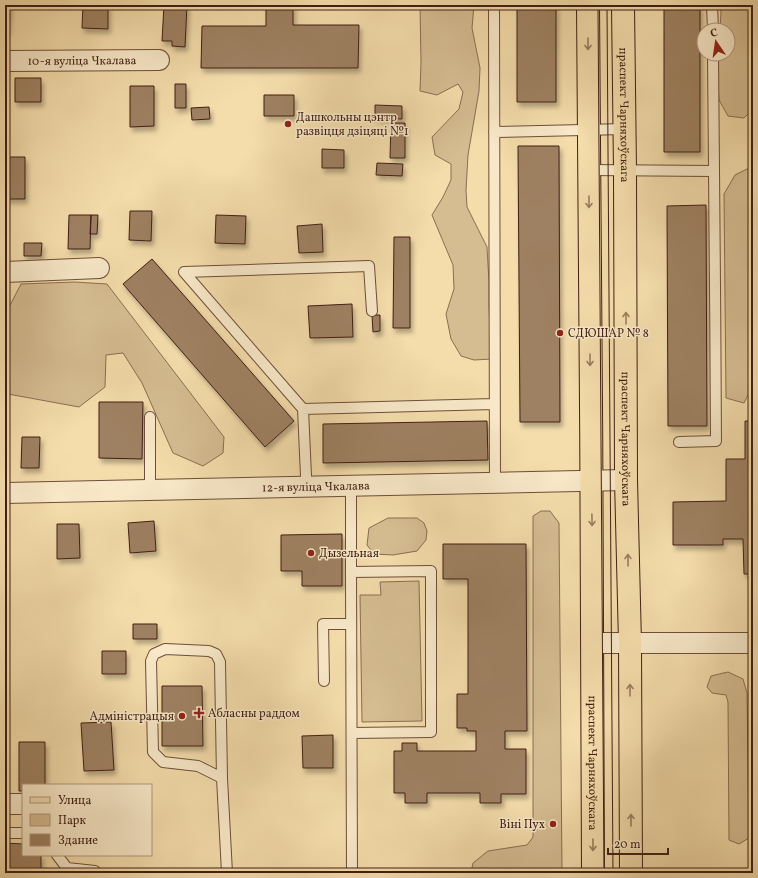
<svg xmlns="http://www.w3.org/2000/svg" width="758" height="878" viewBox="0 0 758 878" font-family="Vollkorn,serif">
	<style>
		.green { fill: #d5bc91; stroke: #8a6e52 }
		.building { fill: #9e8162; stroke: #401f13; filter: url(#shadow) }
		.lines { fill: none; stroke-linecap: round; stroke-linejoin: round }
		.service-casing { stroke: #6d4e39; stroke-width: 12 }
		.minor-casing { stroke: #6d4e39; stroke-width: 22 }
		.primary-casing { stroke: #401f13; stroke-width: 24 }
		.service { stroke: #f8e8c8; stroke-width: 10 }
		.minor { stroke: #f8e8c8; stroke-width: 20 }
		.primary { stroke: #f4dcab; stroke-width: 22 }
		.tram { stroke: #401f13; stroke-width: 1 }
		.oneway { stroke: #9a7e5f }
		.poi-dot { fill: #8f2418; stroke: #f8e8c8; stroke-width: 1.5 }
		.labels { text-anchor: middle; stroke-width: 3; stroke-linejoin: round; paint-order: stroke }
		.street-label { font-size: 12px; fill: #401f13; stroke: #f8e8c8 }
		.poi-label { font-size: 12px; fill: #401f13; stroke: #f8e8c8; text-anchor: start }
	</style>
	<defs>
		<filter id="shadow"><feDropShadow dx="2.5" dy="4.5" stdDeviation="2" flood-color="#0004"/></filter>
	</defs>
	<rect width="100%" height="100%" fill="#f4dcab"/>
	<filter id="stains"><feTurbulence type="fractalNoise" baseFrequency=".005" numOctaves="4"/><feColorMatrix values="0 0 0 0 .2 0 0 0 0 .09 0 0 0 0 .02 0 0 0 .5 -.17"/></filter>
	<radialGradient id="worn" r=".72"><stop offset=".6" stop-color="#630" stop-opacity="0"/><stop offset="1" stop-color="#630" stop-opacity=".3"/></radialGradient>
	<path class="green" d="M420 5H474L472 28 480 68 479 91 468 155 466 190 467 207 487 247 489 282V307L492 359 474 360 461 356 451 339 446 314 454 289 453 265 432 215 443 197 451 180V164L435 155 432 137 459 109 463 92 458 84 437 95 420 91 421 62Z
		M720 5H749L753 14V66L750 70 753 82V109L744 118 728 116 719 100 717 71 718 54H728V30H720L721 12Z
		M753 166V385L744 403 726 398 724 194 735 175Z
		M75 282 107 284 224 437 223 453 203 466 173 453 142 383 123 353 106 355 105 387 79 407 8 394 5 391V315L21 284Z
		M541 511H550L559 523 562 873H471L473 863 488 851 527 845 533 837V516Z
		M388 518H417L424 523 427 531 426 540 417 551 393 555 374 554 367 545 369 528Z
		M419 581 422 721 362 722 360 595H381L380 582Z
		M728 672 743 679 747 693 749 838 739 844 729 840 728 702 726 695 712 693 707 687 711 676Z"/>
	<path class="building" d="M5 5H10L7 31H5Z
		M83 5H108V29L82 28Z
		M164 5H187L185 47 172 46V41H162Z
		M266 5H293V25H359L358 68H201L202 26H266Z
		M517 5H556V102H517Z
		M664 5H700V152H664Z
		M15 78H41V102H15Z
		M175 84H186V108H175Z
		M130 86H154V126L130 127Z
		M264 95H294V116H264Z
		M375 105 402 106V119L375 118Z
		M209 107 210 119 192 120 191 108Z
		M391 123H405V158H390Z
		M518 146H559L560 422H520Z
		M322 149 344 150V168H322Z
		M5 157H25V199H5Z
		M377 163 403 164 402 176 376 175Z
		M706 205 707 426H668L667 206Z
		M130 211H152L151 241 129 240Z
		M69 215H91L90 249H68Z
		M91 215H98L97 234H90Z
		M216 215 246 216 245 244 215 243Z
		M322 224 323 252 299 253 297 226Z
		M394 237H410V328H393Z
		M24 243H42L41 256H24Z
		M152 259 294 421 265 447 123 284Z
		M352 304 353 337 310 338 308 306Z
		M372 315H380V331L373 332Z
		M99 402H143L142 459 99 458Z
		M487 421 488 460 323 463V424Z
		M745 421H753V574H744L743 539H723V545H673V502L726 501V459H745Z
		M22 437H40L39 468H21Z
		M154 521 156 551 130 553 128 523Z
		M57 524H79L80 558 57 559Z
		M342 534V586H302V571H281V535Z
		M443 544H526L527 731H505V749H526V794H501V803H480V793H427V803H405V793H394V751H402V743H417V751H476V731H467V728H457V694H468V579H443Z
		M133 624H157V639H133Z
		M102 651H126V674H102Z
		M162 686H202L203 746H162Z
		M111 722 114 770 84 771 81 723Z
		M333 735V768H303L302 736Z
		M19 742H45V785H23V791H19Z
		M5 843 23 844V855H41V873H5Z"/>
	<g class="lines">
		<defs>
			<path id="service" d="M494 5 495 483
				M712 5 713 30
				M494 132 625 129
				M589 170 714 171
				M184 272 303 409 306 476V487
				M184 272 369 266 372 311
				M303 409 494 404
				M150 417V490
				M679 442 716 441C715 312 715 183 713 54
				M351 486V572L352 873
				M351 572 431 571V732L352 733
				M324 681 323 624H351
				M222 778 198 766 163 762 153 752 151 661 154 654 165 649 209 651 216 654 220 662 222 778 227 873
				M5 833H23
				M57 855 67 868
				M63 873 67 868 95 871 96 873"/>
			<g id="minor">
				<path id="s1" d="M5 61 159 60"/>
				<path d="M5 272 99 268"/>
				<path id="s2" d="M5 493 626 480"/>
				<path d="M593 643H753"/>
				<path d="M5 804H23"/>
			</g>
			<g id="primary">
				<path id="s3" d="M588 5C590 294 593 584 593 873"/>
				<path id="s4" d="M623 5 625 171 626 480 630 643 631 873"/>
			</g>
		</defs>
		<use href="#service" class="service-casing"/>
		<use href="#minor" class="minor-casing"/>
		<use href="#primary" class="primary-casing"/>
		<use href="#service" class="service"/>
		<use href="#minor" class="minor"/>
		<use href="#primary" class="primary"/>
		<path class="tram" d="M598 5 604 873
			M607 5 613 873"/>
	</g>
	<defs><path id="oneway-shaft" d="M-6 0H5M1.5-3L5.5 0L1.5 3" fill="none" stroke-width="1.6" stroke-linecap="round" stroke-linejoin="round"/></defs>
	<g class="oneway">
		<use href="#oneway-shaft" transform="translate(588 44) rotate(90)"/>
		<use href="#oneway-shaft" transform="translate(589 202) rotate(90)"/>
		<use href="#oneway-shaft" transform="translate(626 318) rotate(-90)"/>
		<use href="#oneway-shaft" transform="translate(590 360) rotate(90)"/>
		<use href="#oneway-shaft" transform="translate(592 520) rotate(89)"/>
		<use href="#oneway-shaft" transform="translate(628 560) rotate(-91)"/>
		<use href="#oneway-shaft" transform="translate(630 690) rotate(-90)"/>
		<use href="#oneway-shaft" transform="translate(631 820) rotate(-90)"/>
		<use href="#oneway-shaft" transform="translate(593 845) rotate(90)"/>
	</g>
	<g class="poi-dot">
		<circle cx="288" cy="124" r="4"/>
		<circle cx="560" cy="333" r="4"/>
		<circle cx="311" cy="553" r="4"/>
		<path d="M197 707h4v4h4v4h-4v4h-4v-4h-4v-4h4z"/>
		<circle cx="182" cy="716" r="4"/>
		<circle cx="553" cy="824" r="4"/>
	</g>
	<g class="labels">
		<g class="street-label">
			<text dy="4" stroke="none"><textPath href="#s1" startOffset="77">10-я вуліца Чкалава</textPath></text>
			<text dy="4" stroke="none"><textPath href="#s4" startOffset="110">праспект Чарняхоўскага</textPath></text>
			<text dy="4" stroke="none"><textPath href="#s4" startOffset="434">праспект Чарняхоўскага</textPath></text>
			<text dy="4" stroke="none"><textPath href="#s2" startOffset="311">12-я вуліца Чкалава</textPath></text>
			<text dy="4" stroke="none"><textPath href="#s3" startOffset="758">праспект Чарняхоўскага</textPath></text>
		</g>
		<g class="poi-label">
			<text x="296" y="121">Дашкольны цэнтр<tspan x="296" dy="14">развіцця дзіцяці №1</tspan></text>
			<text x="568" y="337">СДЮШАР № 8</text>
			<text x="319" y="557">Дызельная</text>
			<text x="208" y="717">Абласны раддом</text>
			<text x="174" y="720" text-anchor="end">Адміністрацыя</text>
			<text x="545" y="828" text-anchor="end">Віні Пух</text>
		</g>
	</g>
	<rect width="758" height="878" fill="none" stroke="#f4dcab" stroke-width="20"/>
	<rect x="6" y="6" width="746" height="866" fill="none" stroke="#401f13" stroke-width="2"/>
	<rect x="10" y="10" width="738" height="858" fill="none" stroke="#401f13"/>
	<rect x="22" y="784" width="130" height="72" fill="#f8e8c8" stroke="#ae9880"/>
	<rect x="30" y="797" width="20" height="6" fill="#f4dcab" stroke="#ae9880"/>
	<text x="58" y="804" font-size="12" fill="#401f13">Улица</text>
	<rect x="30" y="814" width="20" height="12" fill="#d5bc91" stroke="#ae9880"/>
	<text x="58" y="824" font-size="12" fill="#401f13">Парк</text>
	<rect x="30" y="834" width="20" height="12" fill="#9e8162" stroke="#ae9880"/>
	<text x="58" y="844" font-size="12" fill="#401f13">Здание</text>
	<g transform="translate(716 42) rotate(347)"><circle r="19" fill="#f8e8c8" stroke="#ae9880"/>
	<path d="M0-3L7 15L0 10L-7 15Z" fill="#8f2418"/>
	<text y="-6" font-size="11" font-weight="bold" text-anchor="middle" fill="#401f13">С</text>
	</g>
	<path d="M608 848v6h60v-6" fill="none" stroke="#401f13" stroke-width="2"/>
	<text x="614" y="848" font-size="12" fill="#401f13" stroke="#f8e8c8" stroke-width="3" paint-order="stroke">20 m</text>
	<rect width="100%" height="100%" filter="url(#stains)"/>
	<rect width="100%" height="100%" fill="url(#worn)"/>
</svg>
